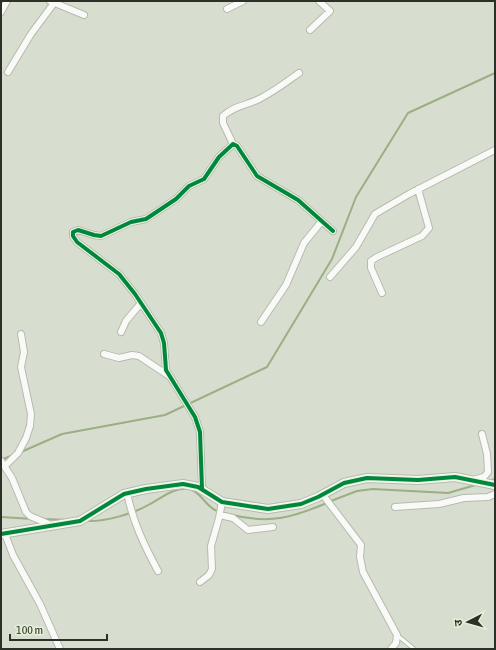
<svg xmlns="http://www.w3.org/2000/svg" width="496" height="650" viewBox="0 0 496 650" font-family="'Asap Condensed','Noto Sans Devanagari',sans-serif">
	<style>
		.lines { fill: none; stroke-linecap: round; stroke-linejoin: round }
		.stream { stroke: #9cae83; stroke-width: 2 }
		.service-casing { stroke: #b5bbaf; stroke-width: 5 }
		.minor-casing { stroke: #b5bbaf; stroke-width: 8 }
		.tertiary-casing { stroke: #b5bbaf; stroke-width: 10 }
		.service { stroke: #f9faf8; stroke-width: 3 }
		.minor { stroke: #f9faf8; stroke-width: 6 }
		.tertiary { stroke: #f9faf8; stroke-width: 8 }
		.cycleway-casing { stroke: #e5f1d7; stroke-width: 6 }
		.cycleway { stroke: #00873e; stroke-width: 4 }
	</style>
	<rect width="100%" height="100%" fill="#d7ded0"/>
	<g class="lines">
		<path class="stream" d="M21 452 62 434 165 415 267 367 332 259 356 197 408 113 495 73
			M1 460 13 455
			M489 481 495 479
			M331 501 357 491 373 489 448 493 479 484
			M1 517 33 519
			M43 519 69 520
			M85 521C105 522 133 514 150 504 162 498 173 487 189 489 200 491 205 505 215 510 220 513 227 513 232 515 270 524 291 518 327 503"/>
		<defs>
			<path id="service" d="M397 635 414 649"/>
			<path id="minor" d="M50 1 84 15
				M227 9 243 1
				M1 12 7 1
				M310 30 330 11 319 1
				M8 72 31 34 54 3
				M233 144 223 123V116C234 106 244 106 257 100 272 93 285 83 299 73
				M330 277 356 247 375 214 409 194 495 150
				M382 293 371 268V261L377 257 422 236 429 228 418 189
				M261 322 286 285 304 243 322 221
				M121 332 126 321 141 303
				M104 354 119 358 132 355 139 356 169 376
				M1 461 12 478 26 512 30 516 51 525
				M5 466 18 453 26 438 30 426 31 414 21 367 24 352 21 334
				M473 480 484 477 488 472 487 454 482 434
				M202 489 200 432 195 417 166 370 164 343 161 333 135 294 119 274 77 242 73 236V232L78 230 94 235 101 236 131 222 146 219 176 199 189 186 204 179 219 157 233 144 237 146 257 176 298 200 333 231
				M127 493C133 522 144 545 158 571
				M323 495 361 545 360 557 363 572 397 635 396 643 391 649
				M395 507 439 504 464 498 488 497 495 494
				M220 515 233 518 248 530 273 527
				M5 534 13 555 40 604 60 649
				M200 582 209 575 212 569 211 546 219 518 222 502"/>
			<path id="tertiary" d="M1 534 80 521 124 494 146 489 183 484 198 487 222 502 268 509 301 504 318 497 344 483 367 478 418 480 455 477 495 485"/>
		</defs>
		<use href="#service" class="service-casing"/>
		<use href="#minor" class="minor-casing"/>
		<use href="#tertiary" class="tertiary-casing"/>
		<use href="#service" class="service"/>
		<use href="#minor" class="minor"/>
		<use href="#tertiary" class="tertiary"/>
		<defs>
			<path id="cycleway" d="M202 489 200 432 195 417 166 370 164 343 161 333 135 294 119 274 77 242 73 236V232L78 230 94 235 101 236 131 222 146 219 176 199 189 186 204 179 219 157 233 144 237 146 257 176 298 200 333 231
				M1 534 80 521 124 494 146 489 183 484 198 487 222 502 268 509 301 504 318 497 344 483 367 478 418 480 455 477 495 485"/>
		</defs>
		<use href="#cycleway" class="cycleway-casing"/>
		<use href="#cycleway" class="cycleway"/>
	</g>
	<rect width="496" height="650" fill="none" stroke="#2c3127" stroke-width="4"/>
	<g transform="translate(468 622) rotate(264)" stroke="#e5f1d7" stroke-width="3" paint-order="stroke">
	<path d="M0-3L7 15L0 10L-7 15Z" fill="#2c3127"/>
	<text y="-6" font-size="11" font-weight="bold" text-anchor="middle" fill="#2c3127">उ</text>
	</g>
	<path d="M10 634v6h97v-6" fill="none" stroke="#2c3127" stroke-width="2"/>
	<text x="16" y="634" font-size="12" fill="#2c3127" stroke="#e5f1d7" stroke-width="3" paint-order="stroke">100 m</text>
</svg>
